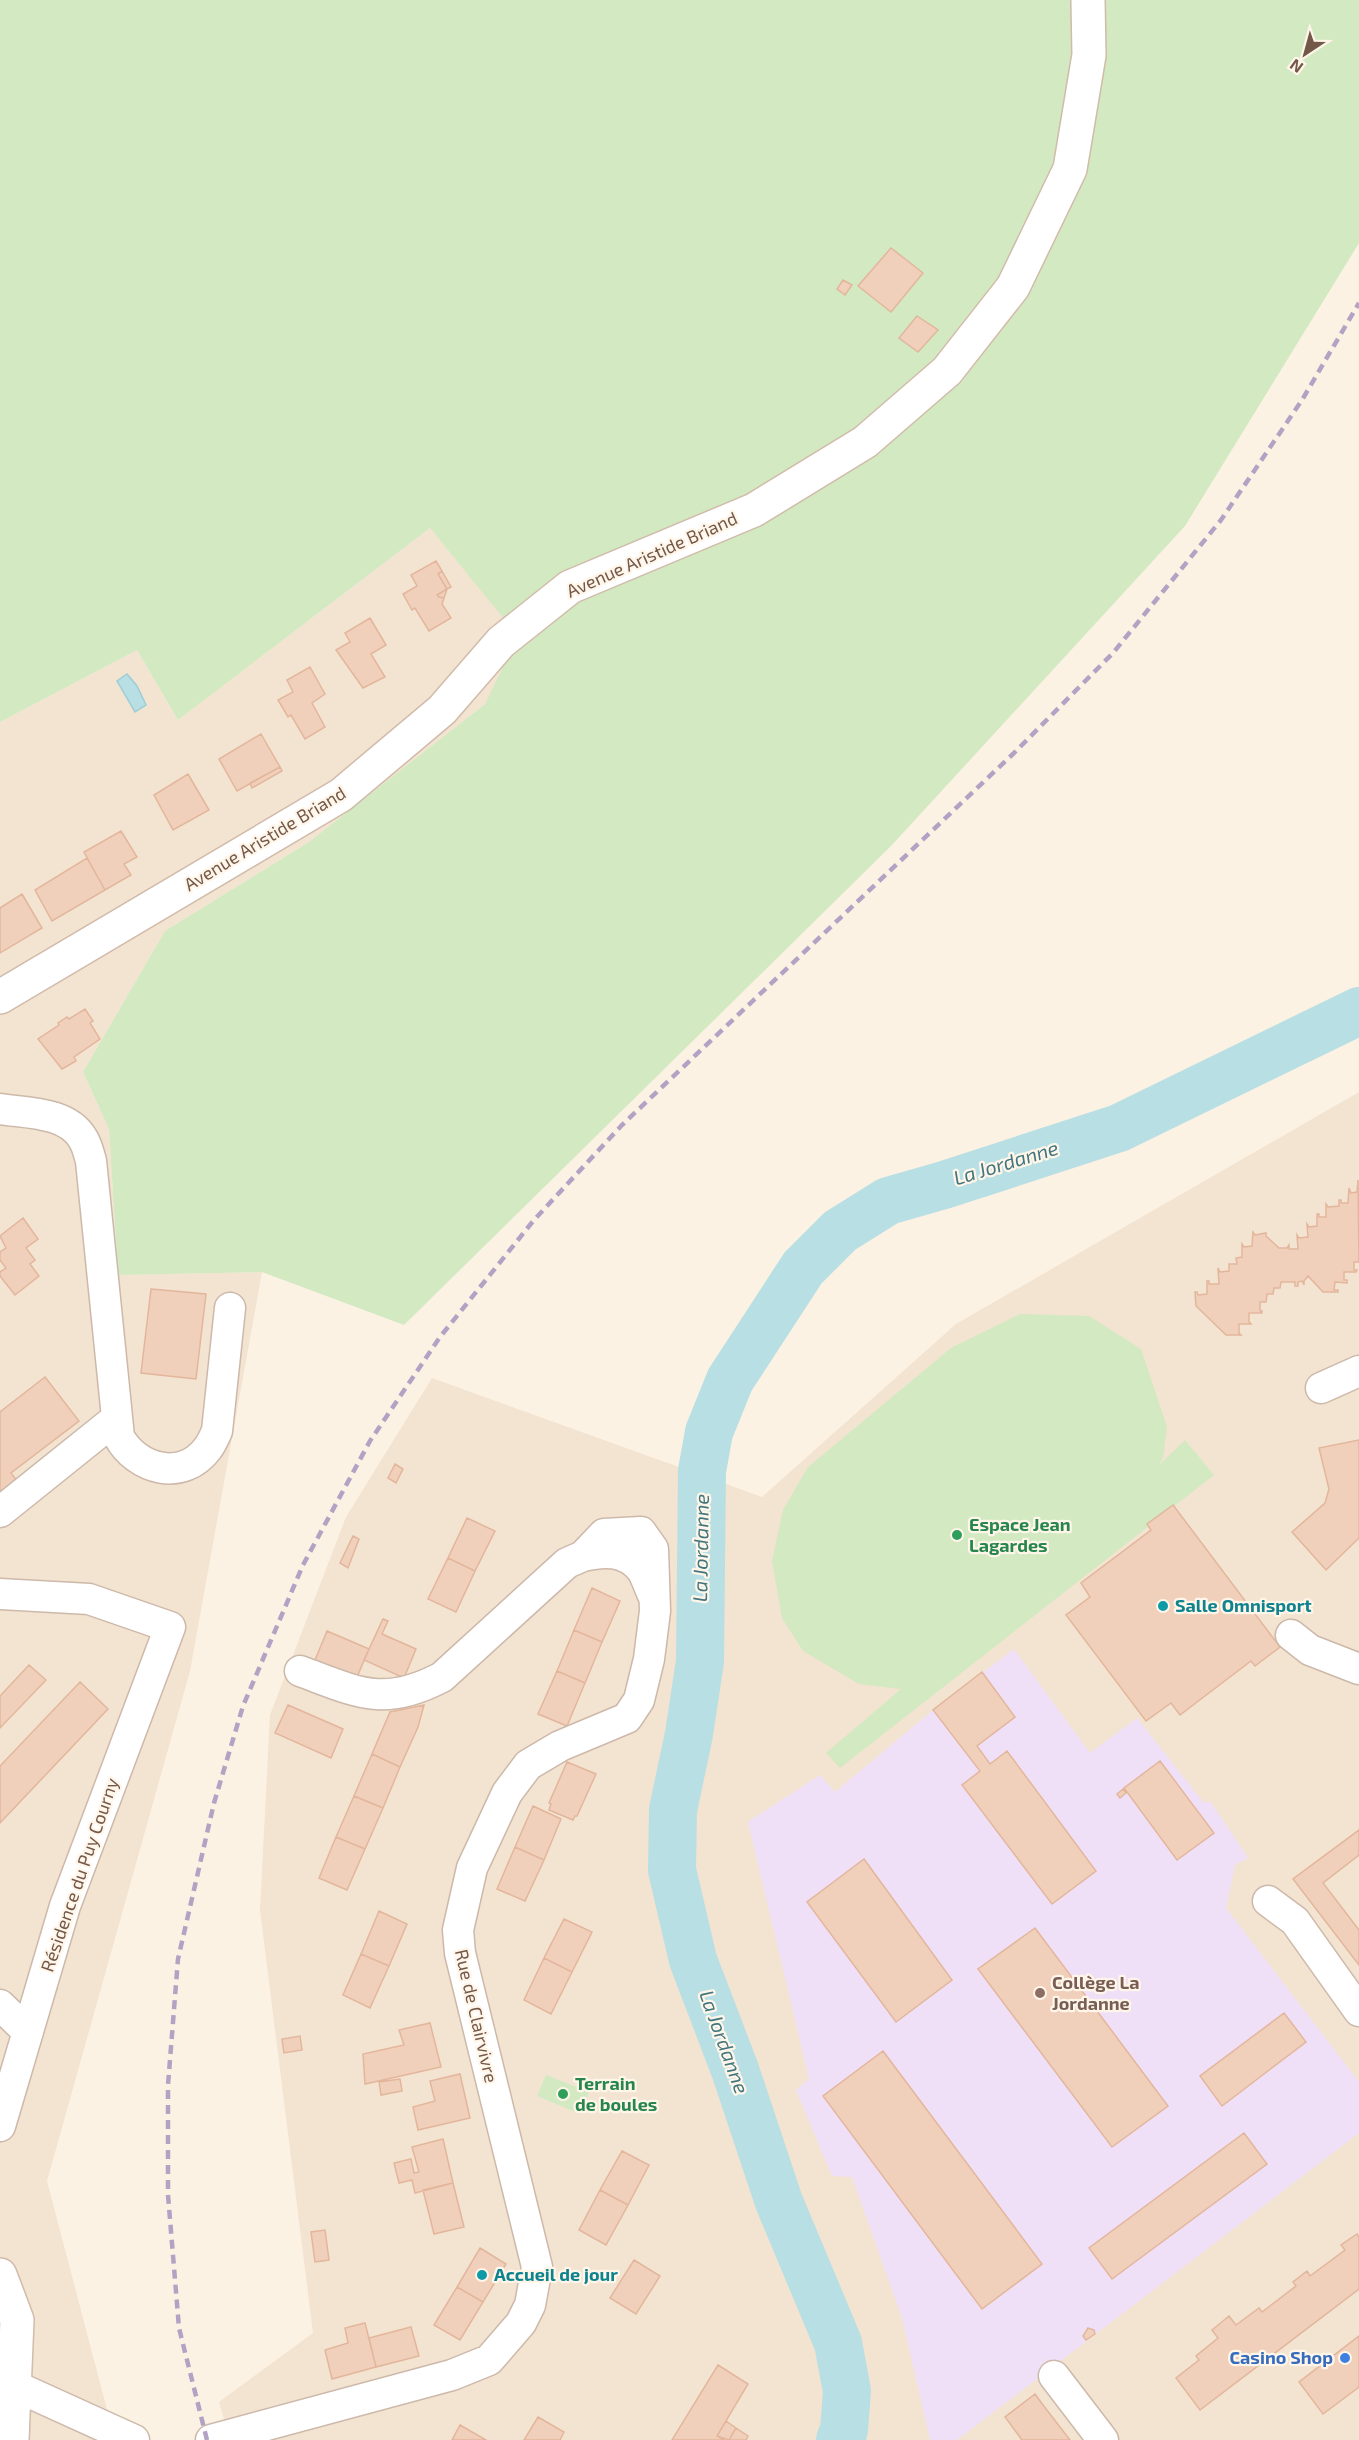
<svg xmlns="http://www.w3.org/2000/svg" width="1359" height="2440" viewBox="0 0 1359 2440" font-family="'Exo 2',sans-serif">
	<style>
		.residential { fill: #f3e3d1 }
		.education { fill: #efe0f8 }
		.green { fill: #d2e9c2 }
		.water { fill: #b8dfe4; stroke: #9eced6; stroke-width: 1.5 }
		.lines { fill: none; stroke-linecap: round; stroke-linejoin: round }
		.river { stroke: #b8dfe4; stroke-width: 48 }
		.building { fill: #f0d0bb; stroke: #e3b69c; stroke-width: 1.5 }
		.minor-casing { stroke: #cdb9aa; stroke-width: 33 }
		.secondary-casing { stroke: #d1bbaa; stroke-width: 36 }
		.minor { stroke: #fff; stroke-width: 30 }
		.secondary { stroke: #fff; stroke-width: 33 }
		.rail { stroke: #b4a2c4; stroke-width: 4.5; stroke-dasharray: 9 6; stroke-linecap: butt }
		.leisure-dot { fill: #2e9e5b; stroke: #fff6e9; stroke-width: 2 }
		.culture-dot { fill: #0f9aa8; stroke: #fff6e9; stroke-width: 2 }
		.education-dot { fill: #8d6e63; stroke: #fff6e9; stroke-width: 2 }
		.shop-dot { fill: #3f7fe0; stroke: #fff6e9; stroke-width: 2 }
		.labels { text-anchor: middle; stroke-width: 4.5; stroke-linejoin: round; paint-order: stroke }
		.street-label { font-size: 18px; fill: #73584a; stroke: #fff6e9 }
		.leisure-label { font-size: 18px; font-weight: bold; fill: #27864d; stroke: #fff6e9; text-anchor: start }
		.culture-label { font-size: 18px; font-weight: bold; fill: #0d838f; stroke: #fff6e9; text-anchor: start }
		.education-label { font-size: 18px; font-weight: bold; fill: #785e54; stroke: #fff6e9; text-anchor: start }
		.shop-label { font-size: 18px; font-weight: bold; fill: #366cbe; stroke: #fff6e9; text-anchor: end }
		.water-label { font-size: 20px; font-style: italic; fill: #41767f; stroke: #fff6e9 }
	</style>
	<rect width="100%" height="100%" fill="#fcf2e3"/>
	<path class="residential" d="M430 528 519 636 485 704 309 842 165 931 83 1072 109 1129 118 1275 262 1272 190 1671 47 2181 115 2440H0V722L137 650 178 720Z
		M1359 1092V2440H230L219 2402 313 2333 260 1910 270 1715 346 1517 432 1378 762 1497 956 1324Z"/>
	<path class="education" d="M1014 1649 1090 1753 1137 1718 1204 1803 1210 1801 1248 1858 1235 1865 1226 1908 1359 2082V2133L957 2440H930L902 2318 852 2177 832 2176 796 2090 809 2079 748 1822 820 1775 835 1792 933 1710Z"/>
	<path class="green" d="M0 0H1359V243L1185 526 891 846 404 1325 262 1272 118 1275 109 1129 83 1072 165 931 309 842 485 704 518 636 430 528 178 720 137 650 0 722Z
		M1020 1314 1089 1316 1141 1349 1167 1427 1163 1458 1158 1466 1185 1440 1214 1475 840 1768 826 1753 901 1689 859 1684 803 1651 782 1618 772 1561 783 1510 808 1467 951 1348Z
		M546 2075 589 2092 580 2114 537 2096Z"/>
	<path class="water" d="M127 674 137 686 146 705 135 712 117 681Z"/>
	<g class="lines">
		<path class="river" d="M840 2440 844 2430 847 2391 838 2343 779 2202 735 2070 693 1960 672 1870 673 1810 689 1734 700 1661 702 1471 709 1432 730 1380 803 1268 840 1231 888 1201 944 1185 1119 1128 1359 1011"/>
	</g>
	<path class="building" d="M891 248 923 273 891 312 858 286Z
		M843 280 852 285 845 295 837 289Z
		M917 316 938 330 918 352 899 338Z
		M436 561 442 571 438 574 447 589 437 595 439 597 444 598 442 604 451 618 429 631 415 608 412 610 403 594 417 586 411 575Z
		M442 571 451 587 447 589 438 574Z
		M447 589 444 598 439 597 437 595Z
		M370 618 386 645 371 654 385 677 363 688 336 650 350 642 345 633Z
		M310 667 325 694 312 703 325 727 305 739 291 715 288 717 278 700 293 692 287 680Z
		M261 734 280 767 237 791 219 759Z
		M280 767 282 771 252 788 250 783Z
		M188 774 209 810 173 830 154 795Z
		M121 831 137 857 124 864 131 875 105 890 84 852Z
		M87 858 105 890 52 921 35 890Z
		M22 894 42 928 0 953V908Z
		M85 1009 93 1021 90 1023 100 1039 74 1057 76 1061 62 1069 38 1039 59 1025 58 1023 67 1017 69 1019Z
		M1358 1180 1359 1262H1354V1270H1357L1356 1272H1344V1280H1347V1283L1335 1282 1334 1290H1338V1292H1323L1308 1276 1304 1281V1285L1302 1281 1298 1282V1286H1295V1282H1281L1280 1288H1274L1273 1294H1267L1266 1302H1260V1311H1262V1313H1249V1322L1251 1324H1239V1333L1241 1335H1226L1196 1306 1195 1292H1197L1198 1295 1207 1294V1281H1209V1284H1219L1218 1268 1220 1272 1229 1271V1264H1237L1236 1258 1242 1257V1244L1244 1247 1252 1246 1253 1232 1255 1235 1266 1233V1236L1279 1248H1287L1289 1245V1249H1298L1297 1235 1299 1238 1308 1237 1307 1224 1309 1227 1317 1226V1214H1319V1217H1326V1204L1328 1207 1339 1206V1200H1341V1203H1348L1349 1188 1351 1193 1357 1192Z
		M23 1218 38 1239 26 1248 35 1260 30 1264 39 1276 15 1295 0 1276V1272L6 1268 0 1260V1252L6 1248 0 1236Z
		M151 1289 206 1294 196 1379 141 1373Z
		M45 1377 79 1421 11 1473 17 1481 0 1495V1412Z
		M1359 1440V1538L1326 1570 1292 1532 1325 1503 1329 1489 1319 1448Z
		M395 1464 403 1469 396 1483 388 1478Z
		M1173 1505 1280 1647 1255 1666 1251 1661 1180 1715 1171 1703 1146 1721 1066 1615 1090 1597 1081 1583 1151 1530 1147 1524Z
		M467 1518 495 1531 475 1571 448 1558Z
		M353 1536 359 1539 348 1568 340 1563Z
		M448 1558 475 1571 456 1612 428 1599Z
		M592 1588 620 1601 602 1642 574 1630Z
		M383 1619 388 1621 382 1634 416 1649 404 1678 364 1660Z
		M574 1630 602 1642 585 1683 557 1671Z
		M327 1631 369 1649 357 1677 315 1660Z
		M29 1665 46 1680 0 1728V1696Z
		M557 1671 585 1683 567 1726 538 1714Z
		M982 1672 1015 1717 977 1746 990 1764 1007 1751 1096 1871 1052 1904 962 1785 980 1771 933 1710Z
		M80 1682 108 1709 0 1823V1766Z
		M288 1705 343 1729 331 1758 275 1733Z
		M424 1705 418 1727 400 1767 372 1754 390 1712Z
		M372 1754 400 1767 383 1808 354 1796Z
		M1160 1761 1214 1833 1177 1860 1124 1788Z
		M567 1762 596 1774 577 1816H575L573 1820 549 1810 551 1804 549 1803Z
		M1123 1789 1126 1793 1120 1798 1117 1794Z
		M354 1796 383 1808 365 1849 336 1837Z
		M533 1806 561 1819 544 1860 515 1847Z
		M1359 1830V1855L1323 1883 1359 1930V1965L1293 1879Z
		M336 1837 365 1849 347 1890 319 1878Z
		M515 1847 544 1860 525 1901 497 1889Z
		M864 1859 952 1980 896 2022 807 1902Z
		M379 1911 407 1924 389 1966 361 1954Z
		M564 1919 592 1932 572 1972 544 1958Z
		M1035 1928 1168 2106 1112 2147 978 1969Z
		M361 1954 389 1966 370 2008 343 1995Z
		M544 1958 572 1972 551 2014 524 2000Z
		M1284 2013 1306 2042 1222 2106 1200 2076Z
		M430 2023 441 2067 365 2084 363 2054 404 2045 399 2030Z
		M300 2036 302 2050 284 2053 282 2039Z
		M883 2051 1042 2264 982 2309 823 2096Z
		M460 2074 470 2118 418 2130 413 2107 435 2101 430 2081Z
		M400 2079 402 2091 381 2095 379 2082Z
		M1244 2133 1267 2164 1112 2279 1089 2248Z
		M443 2139 453 2183 415 2193 412 2180 399 2183 394 2163 411 2159 414 2173 419 2172 412 2147Z
		M622 2151 649 2165 628 2205 600 2190Z
		M453 2183 464 2227 434 2234 423 2190Z
		M600 2190 628 2205 606 2245 579 2230Z
		M325 2230 329 2260 315 2262 311 2232Z
		M1357 2234 1359 2237V2289L1200 2410 1176 2378 1199 2360 1196 2356 1218 2338 1212 2330 1229 2316 1236 2325 1259 2308 1262 2312 1296 2286 1293 2282 1307 2271 1310 2276 1345 2250 1341 2245Z
		M480 2248 506 2264 483 2302 457 2287Z
		M634 2260 660 2276 636 2314 610 2298Z
		M457 2287 483 2302 460 2340 434 2325Z
		M365 2323 376 2367 332 2379 325 2350 348 2343 345 2328Z
		M411 2327 419 2356 376 2367 369 2338Z
		M1088 2328 1094 2330 1095 2334 1086 2340 1083 2336Z
		M1359 2336V2387L1323 2414 1299 2382Z
		M718 2365 748 2384 717 2436 724 2440H672Z
		M1035 2394 1043 2405 1070 2440H1022L1005 2417Z
		M538 2417 564 2432 560 2440H524Z
		M726 2421 736 2428 729 2440 717 2436Z
		M460 2425 486 2440H452Z
		M736 2428 748 2436 746 2440H729Z"/>
	<g class="lines">
		<defs>
			<path id="minor" d="M0 1109C27 1113 68 1112 83 1139 87 1145 89 1154 91 1161L119 1437C137 1470 183 1482 208 1448 212 1443 214 1437 217 1431L230 1308
				M1321 1388 1359 1371
				M0 1512 117 1418
				M583 1556C604 1551 625 1550 641 1569 646 1576 649 1587 653 1595
				M0 1594 89 1599 170 1627 65 1906 0 2126
				M1291 1635 1310 1650 1359 1669
				M1268 1901 1295 1921 1359 2011
				M0 2005 28 2032
				M1054 2376 1103 2440
				M15 2386 134 2440
				M211 2440 452 2375 489 2360 521 2323 530 2305 537 2267 460 1953 458 1930 472 1868 507 1793 528 1765 560 1746 627 1718 639 1700 649 1659 655 1611 653 1549 641 1532 604 1534 583 1556 567 1563 442 1677C383 1708 357 1692 300 1671"/>
			<path id="secondary" d="M0 997 341 795 442 710 501 642 570 587 754 510 865 442 947 371 1013 287 1070 169 1089 55 1088 0
				M0 2275 17 2320 12 2440"/>
		</defs>
		<use href="#minor" class="minor-casing"/>
		<use href="#secondary" class="secondary-casing"/>
		<use href="#minor" class="minor"/>
		<use href="#secondary" class="secondary"/>
		<path class="rail" d="M207 2440 179 2328 168 2195V2085L178 1959 214 1803 243 1706 303 1565 370 1441 440 1337 534 1220 622 1125 1014 753 1113 653 1221 520 1302 400 1359 303"/>
	</g>
	<g class="leisure-dot">
		<circle cx="957" cy="1535" r="6"/>
		<circle cx="563" cy="2094" r="6"/>
	</g>
	<g class="culture-dot">
		<circle cx="1163" cy="1606" r="6"/>
		<circle cx="482" cy="2275" r="6"/>
	</g>
	<circle class="education-dot" cx="1040" cy="1993" r="6"/>
	<circle class="shop-dot" cx="1345" cy="2358" r="6"/>
	<g class="labels">
		<g class="street-label">
			<text transform="translate(652 555) rotate(-24)" y="6">Avenue Aristide Briand</text>
			<text transform="translate(265 839) rotate(-31)" y="6">Avenue Aristide Briand</text>
			<text transform="translate(80 1875) rotate(-71)" y="6">Résidence du Puy Courny</text>
			<text transform="translate(476 2016) rotate(77)" y="6">Rue de Clairvivre</text>
		</g>
		<g class="leisure-label">
			<text x="969" y="1531">Espace Jean<tspan x="969" dy="21">Lagardes</tspan></text>
			<text x="575" y="2090">Terrain<tspan x="575" dy="21">de boules</tspan></text>
		</g>
		<g class="culture-label">
			<text x="1175" y="1612">Salle Omnisport</text>
			<text x="494" y="2281">Accueil de jour</text>
		</g>
		<g class="education-label">
			<text x="1052" y="1989">Collège La<tspan x="1052" dy="21">Jordanne</tspan></text>
		</g>
		<g class="shop-label">
			<text x="1333" y="2364">Casino Shop</text>
		</g>
		<g class="water-label">
			<text transform="translate(1006 1163) rotate(-17)" y="7">La Jordanne</text>
			<text transform="translate(701 1548) rotate(-89)" y="7">La Jordanne</text>
			<text transform="translate(724 2042) rotate(70)" y="7">La Jordanne</text>
		</g>
	</g>
	<g transform="translate(1305 54) rotate(216)" stroke="#fff6e9" stroke-width="4.5" paint-order="stroke">
	<path d="M0-4.5L10 22L0 15L-10 22Z" fill="#73584a"/>
	<text y="-9" font-size="16" font-weight="bold" text-anchor="middle" fill="#73584a">N</text>
	</g>
</svg>
